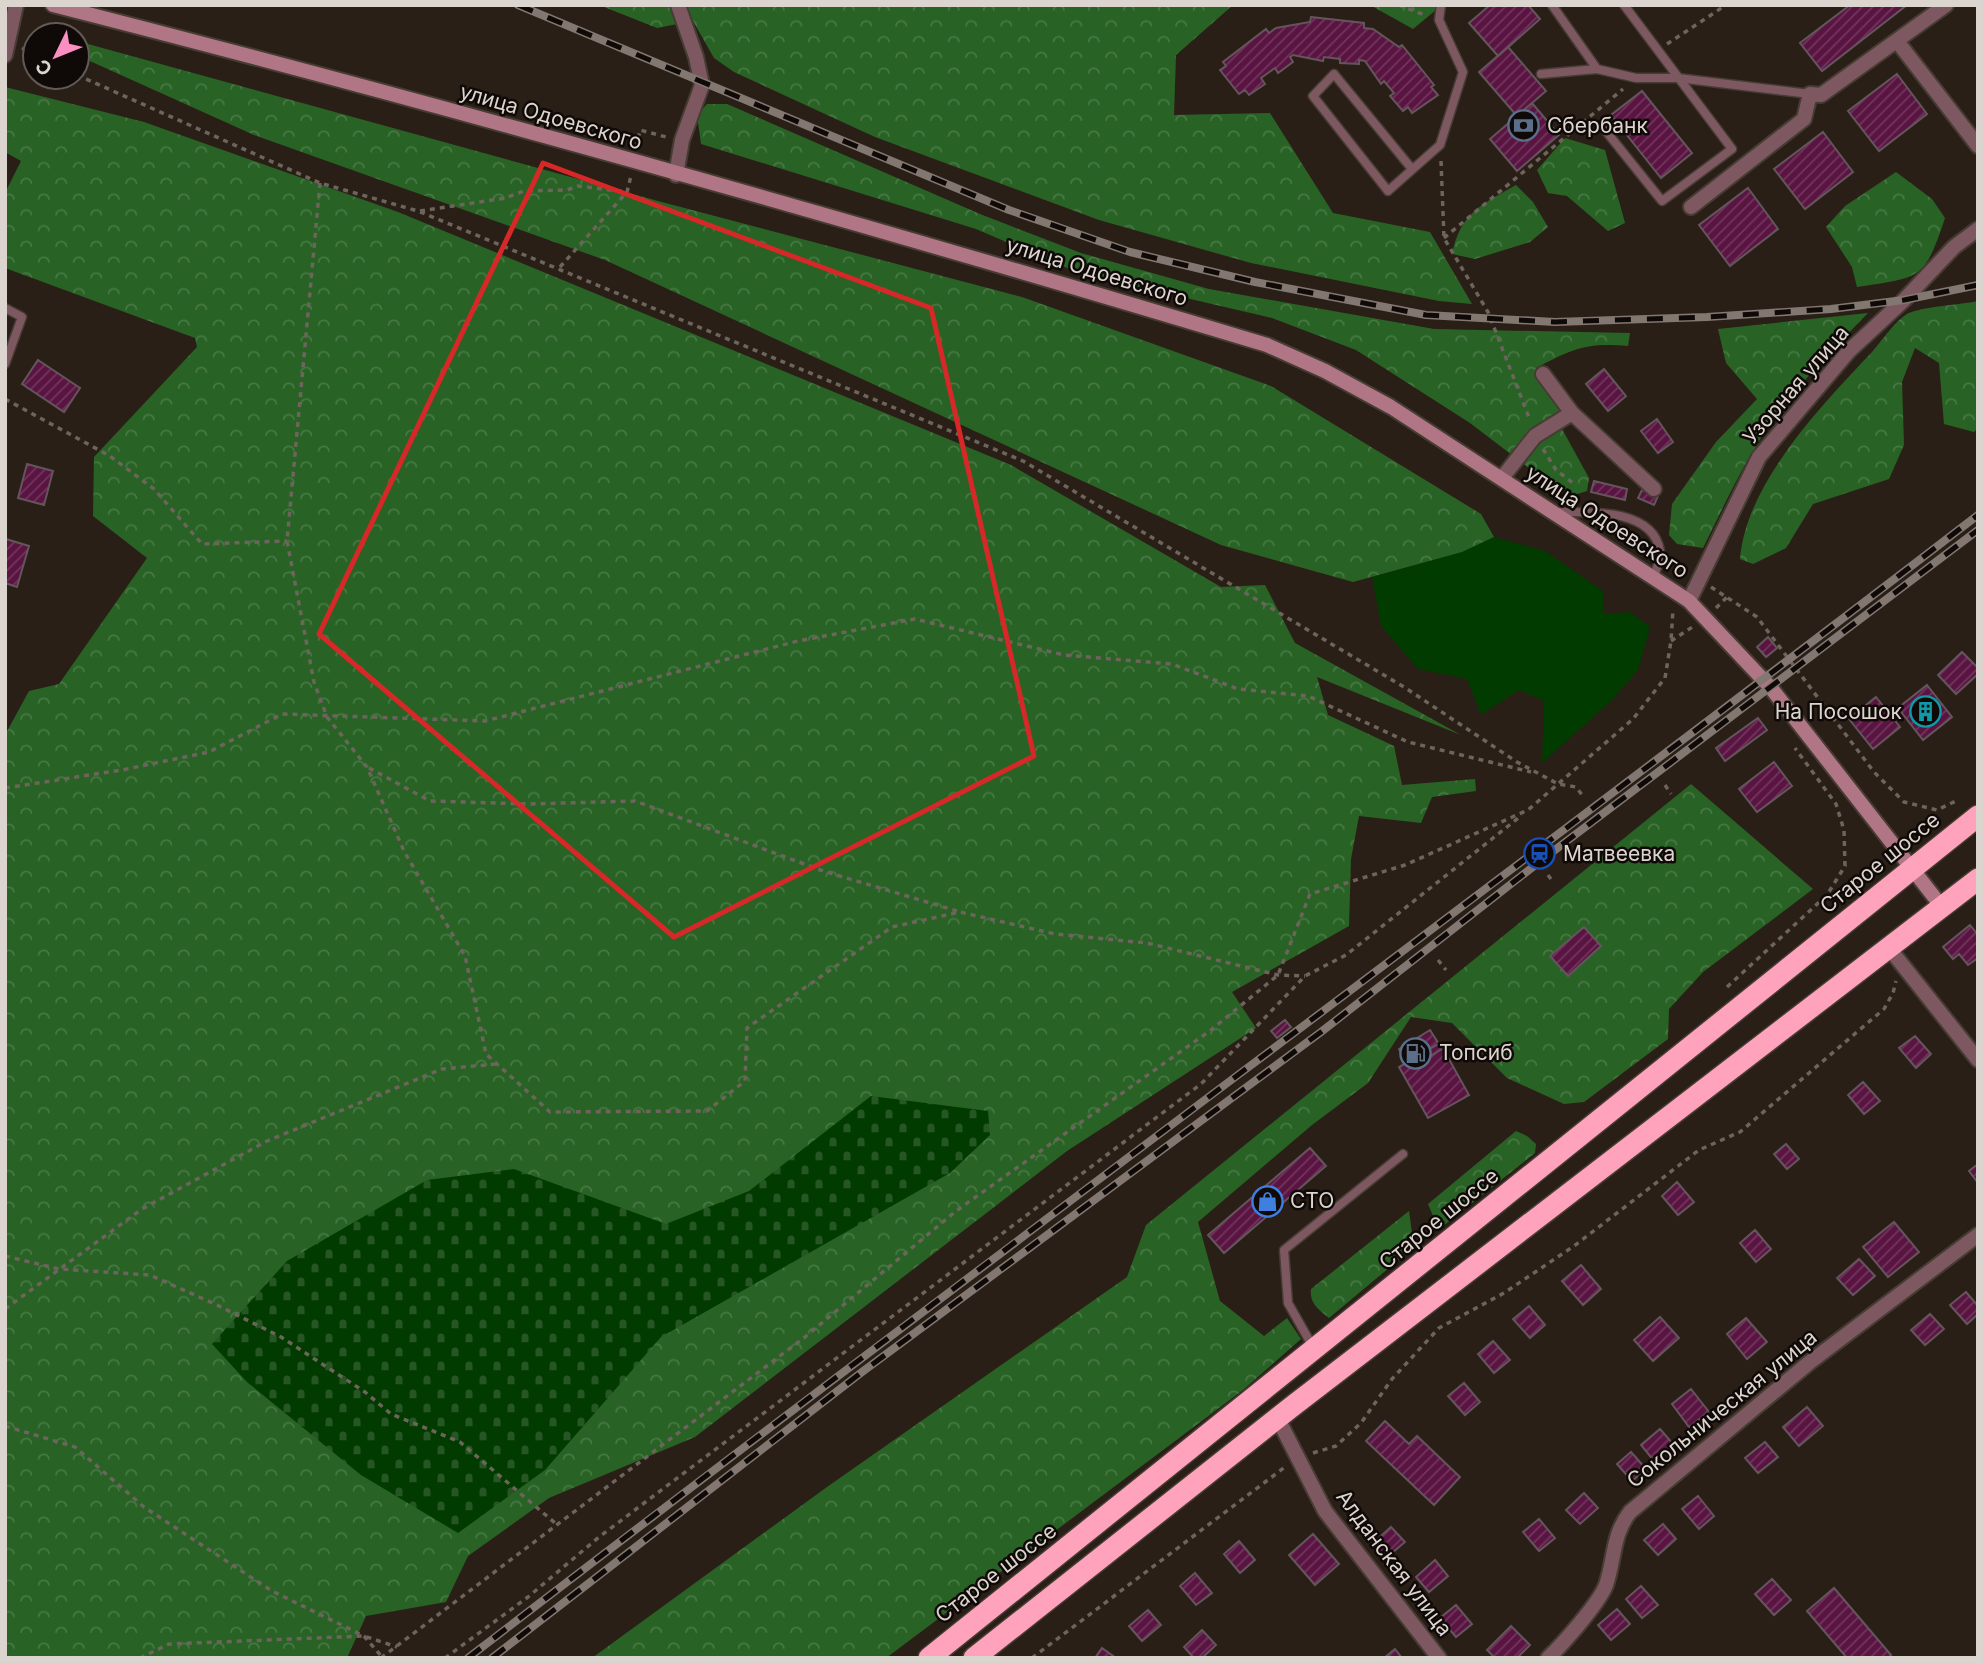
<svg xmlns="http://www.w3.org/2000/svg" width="1983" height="1663" viewBox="0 0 1983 1663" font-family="Inter,sans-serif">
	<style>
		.grass { fill: #013b00 }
		.forest { fill: url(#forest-crowns) }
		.cemetery { fill: url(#cemetery-stones) }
		.building { fill: url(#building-hatch); stroke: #64555d; stroke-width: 2 }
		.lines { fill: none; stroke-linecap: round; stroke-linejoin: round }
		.lane-casing { stroke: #463c34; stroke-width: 11 }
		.street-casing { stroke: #463c34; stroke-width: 18 }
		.secondary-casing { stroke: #463c34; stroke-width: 18 }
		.highway-casing { stroke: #463c34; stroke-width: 24 }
		.path { stroke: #6d645c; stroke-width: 3.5; stroke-dasharray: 5 5; stroke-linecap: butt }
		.lane { stroke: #7d5861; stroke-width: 8 }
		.street { stroke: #7d5861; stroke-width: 14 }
		.secondary { stroke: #b17685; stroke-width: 14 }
		.highway { stroke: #ffa2bb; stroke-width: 21 }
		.rail-casing { stroke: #827871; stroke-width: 8 }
		.rail { stroke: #0f0a07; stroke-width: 5; stroke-dasharray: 16; stroke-linecap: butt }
		.marked { fill: none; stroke: #d62828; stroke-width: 5; stroke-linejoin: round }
		.labels { text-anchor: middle; stroke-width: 5; stroke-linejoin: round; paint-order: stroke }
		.street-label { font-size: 21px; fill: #dcd4cf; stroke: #0f0a07 }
		.poi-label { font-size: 21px; fill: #dcd4cf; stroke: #0f0a07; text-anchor: start }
	</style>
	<defs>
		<pattern id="forest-crowns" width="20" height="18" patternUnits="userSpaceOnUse" patternTransform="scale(1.75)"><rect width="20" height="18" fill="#286325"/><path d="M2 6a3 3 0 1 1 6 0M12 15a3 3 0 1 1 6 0" fill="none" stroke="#477844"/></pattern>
		<pattern id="cemetery-stones" width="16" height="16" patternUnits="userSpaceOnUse" patternTransform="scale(1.75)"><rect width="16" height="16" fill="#013b00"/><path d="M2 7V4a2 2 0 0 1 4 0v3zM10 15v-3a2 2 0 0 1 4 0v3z" fill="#255624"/></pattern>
		<pattern id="building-hatch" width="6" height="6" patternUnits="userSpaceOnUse" patternTransform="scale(1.75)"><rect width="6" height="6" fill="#5a1442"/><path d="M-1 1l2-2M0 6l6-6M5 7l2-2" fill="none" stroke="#71355c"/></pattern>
	</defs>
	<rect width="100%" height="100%" fill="#2a1f16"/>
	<path class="grass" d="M1494 537 1545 551 1603 591V614L1630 612 1650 627 1638 670 1611 701 1542 763 1544 701 1519 690 1481 715 1467 679 1418 669 1381 626 1372 577 1462 552Z"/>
	<path class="forest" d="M599 5H1233L1176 55 1174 115 1270 113 1333 213 1430 232 1472 304 1439 301 1251 263 1099 220 875 137 734 72 714 58 693 21 657 28Z
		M1370 5H1442L1413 29Z
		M77 41 658 201 1022 297 1271 386 1481 514 1494 537 1462 552 1353 582 1221 545 605 260 254 135 81 57 77 53Z
		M5 87 144 122 398 212 1011 465 1221 587 1265 585 1295 643 1461 735 1317 677 1328 715 1394 746 1402 785 1475 779 1476 791 1432 797 1421 823 1359 816 1351 859 1349 926 1232 992 1256 1028 1067 1151 695 1437 549 1498 468 1556 446 1602 366 1616 347 1658H5V735L29 691 59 684 147 558 93 516 94 457 197 347 195 338 5 268V193L21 161 5 152Z
		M707 104H727L980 214 1081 253 1209 289 1434 329 1630 333 1628 346C1586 342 1572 349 1536 368L1541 382 1566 408 1556 418 1589 478 1587 491 1567 497 1470 423 1356 350 1272 318 1079 273 976 229 701 144 697 115Z
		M1565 138 1605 150 1625 223 1608 231 1567 196 1548 193 1537 170Z
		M1896 172 1932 199 1945 218C1924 281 1921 277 1857 287L1852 267 1826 227 1845 206Z
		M1516 185 1533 202 1548 227 1530 242 1475 259 1452 254C1461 212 1481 205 1516 185Z
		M1978 301V428L1974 432 1944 424 1939 363 1915 348 1902 382 1904 445 1889 479 1813 504 1786 548 1753 564 1740 559C1746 483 1822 405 1872 352 1882 341 1896 319 1909 313 1926 306 1959 305 1978 301Z
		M1868 313C1838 344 1808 374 1782 408 1749 450 1727 500 1703 548L1677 544 1669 535 1672 504 1716 442 1757 399 1726 363 1718 329Z
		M1691 784 1813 889 1703 972 1669 1009 1668 1039 1584 1102 1564 1104 1507 1078 1452 1023 1411 1017 1368 1083 1312 1125 1198 1222 1220 1301 1264 1336 1287 1318 1301 1339 1243 1390 886 1658H592L827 1487 1127 1277 1146 1225Z
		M1516 1131 1527 1136 1536 1144 1535 1153 1443 1226 1437 1225 1428 1204Z
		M1409 1211 1414 1247 1329 1318C1319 1310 1309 1303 1311 1289Z"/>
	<path class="cemetery" d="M871 1096 988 1111 990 1135 950 1173 661 1337 545 1470 458 1533 361 1475 247 1382 212 1344 287 1261 427 1180 514 1169 666 1224 749 1191Z"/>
	<path class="building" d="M1490 5H1528L1540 19 1498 56 1469 23Z
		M1850 5H1907L1822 71 1800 43Z
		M1311 17 1364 23V28L1373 29 1399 47 1402 45 1434 85 1431 87 1438 95 1412 113 1408 107 1403 111 1390 96 1394 93 1384 81 1381 84 1365 61 1359 60V64L1340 63V59L1324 57 1323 61 1293 55 1290 57 1293 62 1278 73 1275 68 1261 78 1265 84 1249 95 1245 90 1239 94 1220 70 1226 66 1223 62 1266 29 1269 33 1276 28 1310 22Z
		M1508 47 1546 91 1517 116 1479 72Z
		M1897 74 1927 114 1879 151 1848 111Z
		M1642 91 1692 153 1661 178 1611 115Z
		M1532 103 1559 135 1517 171 1490 139Z
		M1823 132 1853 172 1805 209 1774 169Z
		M1748 188 1778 229 1730 266 1699 225Z
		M38 360 80 388 64 412 22 384Z
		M1604 369 1626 396 1608 411 1586 384Z
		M1657 419 1673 442 1658 453 1641 431Z
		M27 464 53 471 44 505 18 498Z
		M1594 481 1627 489 1625 500 1591 492Z
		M1642 490 1658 496 1654 505 1638 498Z
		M6 539 29 546 17 587 5 583Z
		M1768 637 1777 648 1766 657 1757 647Z
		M1962 652 1978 668V674L1956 694 1938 675Z
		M1927 685 1952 717 1923 740 1898 708Z
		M1876 697 1900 727 1873 749 1849 719Z
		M1758 718 1767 730 1725 761 1716 748Z
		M1774 762 1792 786 1757 812 1739 789Z
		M1970 925 1978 935V958L1968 965 1959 954 1953 959 1943 947Z
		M1584 927 1601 946 1568 976 1550 956Z
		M1285 1020 1291 1027 1277 1038 1271 1031Z
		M1430 1030 1442 1049 1410 1068 1399 1049Z
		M1915 1036 1931 1054 1916 1068 1899 1048Z
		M1440 1043 1469 1095 1428 1118 1399 1067Z
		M1863 1082 1880 1101 1864 1114 1848 1095Z
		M1786 1144 1799 1159 1787 1169 1774 1154Z
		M1310 1148 1326 1166 1224 1253 1208 1235Z
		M1978 1164V1183L1969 1171Z
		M1677 1182 1694 1202 1678 1215 1662 1196Z
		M1894 1222 1919 1252 1888 1277 1863 1247Z
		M1755 1230 1771 1249 1756 1262 1740 1243Z
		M1859 1259 1875 1276 1853 1295 1837 1278Z
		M1581 1265 1601 1289 1583 1305 1562 1281Z
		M1966 1292 1978 1306V1314L1967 1324 1950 1305Z
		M1529 1306 1545 1325 1530 1338 1513 1319Z
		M1930 1314 1944 1329 1925 1345 1911 1330Z
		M1660 1317 1679 1338 1653 1361 1634 1340Z
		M1746 1318 1767 1342 1747 1359 1727 1334Z
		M1493 1341 1510 1360 1494 1373 1478 1354Z
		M1464 1383 1480 1402 1465 1415 1448 1396Z
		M1691 1389 1709 1412 1689 1427 1672 1404Z
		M1807 1407 1823 1426 1799 1446 1783 1427Z
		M1385 1421 1409 1444 1417 1436 1460 1477 1434 1505 1366 1441Z
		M1660 1429 1673 1444 1654 1461 1641 1445Z
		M1765 1442 1778 1457 1758 1473 1745 1458Z
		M1631 1452 1646 1469 1632 1481 1617 1464Z
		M1584 1493 1598 1508 1580 1524 1566 1510Z
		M1698 1496 1714 1516 1699 1529 1682 1509Z
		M1539 1519 1555 1538 1539 1551 1523 1532Z
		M1663 1524 1676 1539 1658 1555 1644 1540Z
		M1391 1527 1405 1542 1386 1558 1373 1543Z
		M1313 1534 1339 1564 1315 1585 1289 1555Z
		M1239 1541 1255 1560 1240 1573 1224 1554Z
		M1435 1560 1448 1576 1429 1592 1416 1577Z
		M1195 1573 1212 1593 1196 1605 1180 1586Z
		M1772 1579 1791 1600 1774 1615 1755 1594Z
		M1641 1586 1658 1605 1642 1618 1626 1599Z
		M1834 1588 1891 1655 1888 1658H1847L1807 1611Z
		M1456 1605 1472 1624 1456 1637 1440 1618Z
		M1617 1609 1630 1624 1611 1640 1598 1625Z
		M1148 1610 1161 1625 1142 1641 1129 1626Z
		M1511 1626 1530 1645 1517 1658H1495L1487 1650Z
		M1202 1630 1216 1645 1202 1658H1194L1184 1647Z
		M1102 1648 1116 1658H1095Z
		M1395 1649 1402 1658H1384Z"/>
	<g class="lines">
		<defs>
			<path id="lane" d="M1552 5 1597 69
				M1541 74 1597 69 1636 78H1678L1810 94
				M1605 130 1662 201 1732 149 1624 5
				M1412 169 1334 74 1313 96 1388 191 1440 145 1463 72 1439 20 1441 5
				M5 308 22 317 5 364
				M1557 512C1588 512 1653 508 1660 551 1661 558 1656 570 1654 577
				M1313 1347 1288 1303 1284 1250 1403 1154"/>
			<path id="street" d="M1897 41 1978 146
				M5 55 16 5
				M676 175 682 140 702 85 696 57 678 5
				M1691 207 1804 119 1810 94 1821 95 1946 5
				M1543 374 1572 413 1654 489
				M1502 478 1535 436 1572 413
				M1689 601 1759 457 1849 351 1904 300 1954 247 1978 229
				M1889 948 1978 1060
				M1278 1419 1325 1511 1439 1658
				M1548 1658C1563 1644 1599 1603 1606 1585 1615 1559 1612 1535 1630 1512L1810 1362 1978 1235"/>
			<path id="secondary" d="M53 5C460 109 865 224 1267 345L1325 371 1391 407 1689 601 1771 688 1942 907"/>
			<path id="highway" d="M929 1658 1978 816
				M974 1658 1294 1405 1978 879"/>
		</defs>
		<use href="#lane" class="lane-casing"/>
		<use href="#street" class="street-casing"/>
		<use href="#secondary" class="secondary-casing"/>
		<use href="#highway" class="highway-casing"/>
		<path class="path" d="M1399 5 1427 16
			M1667 44 1726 5
			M22 48 35 55
			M77 75 320 183 418 211 1023 461 1404 687 1517 762 1558 784 1576 787 1582 795
			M636 148 640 130 666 137
			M1441 161 1444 238 1488 312 1530 420
			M320 183 287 541 314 682 327 717 367 767 404 851 465 956 486 1054 550 1112 707 1111 745 1081 747 1028 892 927 960 912 1055 934 1147 943 1278 975 1305 976
			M420 211 505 198 524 191 567 190 578 186 627 192
			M1444 238 1623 89
			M560 267 627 192 631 176
			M5 399 110 456 154 489 202 544 287 541
			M1543 449 1556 470 1573 483
			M1711 587 1757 617 1874 772 1904 802 1937 810 1958 800
			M1716 608 1727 597
			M1671 641 1694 626
			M369 768 430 801 529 804 635 801 823 871 957 911
			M1665 785 1671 794
			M5 788 122 770 209 752 282 714 485 721 798 641 915 619 1064 655 1172 664 1238 689 1308 696 1408 742 1531 772
			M1548 875 1554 883
			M1438 960 1446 970
			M1727 987 1827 895 1845 866 1844 830 1836 804 1795 748
			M5 1256 59 1269 150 1275 217 1305 281 1337 365 1392 391 1414 460 1442 555 1523
			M5 1309 142 1209 267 1141 442 1069 496 1064
			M5 1426 75 1447 144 1507 272 1591 364 1636 382 1657
			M1313 1453 1336 1446 1361 1423 1392 1379 1439 1328 1504 1293 1574 1246 1699 1150 1740 1132 1884 1009 1893 993 1896 981
			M140 1658 169 1644 364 1636 397 1647
			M381 1658 805 1337 956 1211 1211 1030 1278 975 1310 894 1405 865 1528 810 1633 719 1665 678 1671 641 1673 609
			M445 1658 528 1597 599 1537 1201 1084 1305 976 1346 955 1522 815
			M1032 1658 1285 1467"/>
		<use href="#lane" class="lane"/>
		<use href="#street" class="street"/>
		<use href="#secondary" class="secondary"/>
		<use href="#highway" class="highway"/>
		<defs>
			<path id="rail" d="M518 5 1009 210 1130 252 1255 282 1426 315 1555 322 1707 317 1831 309 1904 300 1978 285
				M468 1658C968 1273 1477 900 1978 515
				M492 1658 862 1372 1321 1032 1543 859 1978 530"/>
		</defs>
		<use href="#rail" class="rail-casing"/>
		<use href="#rail" class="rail"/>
	</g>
	<path class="marked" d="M543 163 931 308 1034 756 674 937 319 634Z"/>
	<defs>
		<symbol id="bank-ring" viewBox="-11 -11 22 22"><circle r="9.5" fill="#0f0a07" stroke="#5c6f8a" stroke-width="1.5"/><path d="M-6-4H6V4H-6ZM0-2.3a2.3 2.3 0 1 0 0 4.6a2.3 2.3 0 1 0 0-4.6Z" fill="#5c6f8a"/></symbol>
		<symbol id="building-ring" viewBox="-11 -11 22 22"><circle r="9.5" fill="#0f0a07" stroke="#0f9aa8" stroke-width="1.5"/><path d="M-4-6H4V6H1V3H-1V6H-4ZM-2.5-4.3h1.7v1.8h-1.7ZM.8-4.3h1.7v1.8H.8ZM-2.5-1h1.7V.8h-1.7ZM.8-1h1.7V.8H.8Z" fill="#0f9aa8"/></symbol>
		<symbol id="station-ring" viewBox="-11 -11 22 22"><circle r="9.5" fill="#0f0a07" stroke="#1a4fb4" stroke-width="1.5"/><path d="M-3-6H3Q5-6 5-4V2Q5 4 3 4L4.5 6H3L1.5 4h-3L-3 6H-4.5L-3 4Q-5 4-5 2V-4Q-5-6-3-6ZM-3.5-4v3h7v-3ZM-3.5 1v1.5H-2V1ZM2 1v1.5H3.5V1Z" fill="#1a4fb4"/></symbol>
		<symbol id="fuel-ring" viewBox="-11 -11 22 22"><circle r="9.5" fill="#0f0a07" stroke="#5c6f8a" stroke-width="1.5"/><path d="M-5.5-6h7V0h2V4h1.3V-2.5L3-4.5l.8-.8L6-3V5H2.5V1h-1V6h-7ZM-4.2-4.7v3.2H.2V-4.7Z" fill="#5c6f8a"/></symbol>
		<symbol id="shop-ring" viewBox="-11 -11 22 22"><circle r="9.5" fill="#0f0a07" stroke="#3f7fe0" stroke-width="1.5"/><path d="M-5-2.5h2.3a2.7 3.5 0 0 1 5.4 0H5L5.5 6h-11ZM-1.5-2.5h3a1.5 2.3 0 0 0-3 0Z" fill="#3f7fe0"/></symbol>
	</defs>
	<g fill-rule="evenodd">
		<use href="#bank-ring" x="1506" y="108" width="35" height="35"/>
		<use href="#building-ring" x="1908" y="694" width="35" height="35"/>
		<use href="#station-ring" x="1522" y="836" width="35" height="35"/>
		<use href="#fuel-ring" x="1398" y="1036" width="35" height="35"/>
		<use href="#shop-ring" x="1250" y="1184" width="35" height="35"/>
	</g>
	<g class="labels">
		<g class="street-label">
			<text transform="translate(551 117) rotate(16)" y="7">улица Одоевского</text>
			<text transform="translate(1097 272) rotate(17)" y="7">улица Одоевского</text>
			<text transform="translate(1796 385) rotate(-49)" y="7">Узорная улица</text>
			<text transform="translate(1607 522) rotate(33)" y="7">улица Одоевского</text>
			<text transform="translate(1880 863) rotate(-39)" y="7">Старое шоссе</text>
			<text transform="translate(1439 1219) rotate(-39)" y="7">Старое шоссе</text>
			<text transform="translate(1722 1409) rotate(-39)" y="7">Сокольническая улица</text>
			<text transform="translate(1394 1563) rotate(53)" y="7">Алданская улица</text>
			<text transform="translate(996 1573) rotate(-38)" y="7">Старое шоссе</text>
		</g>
		<g class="poi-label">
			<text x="1547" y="133">Сбербанк</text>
			<text x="1902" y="719" text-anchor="end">На Посошок</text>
			<text x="1563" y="861">Матвеевка</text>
			<text x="1439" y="1060">Топсиб</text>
			<text x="1290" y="1208">СТО</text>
		</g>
	</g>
	<rect width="1983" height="1663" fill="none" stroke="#dcd4cf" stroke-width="14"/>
	<g transform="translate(56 56) rotate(227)"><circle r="33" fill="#0f0a07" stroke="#615b57" stroke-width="2"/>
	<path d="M0-5L12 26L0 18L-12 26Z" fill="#fc8fc1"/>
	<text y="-10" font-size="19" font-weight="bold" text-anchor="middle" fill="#dcd4cf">С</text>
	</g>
</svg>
